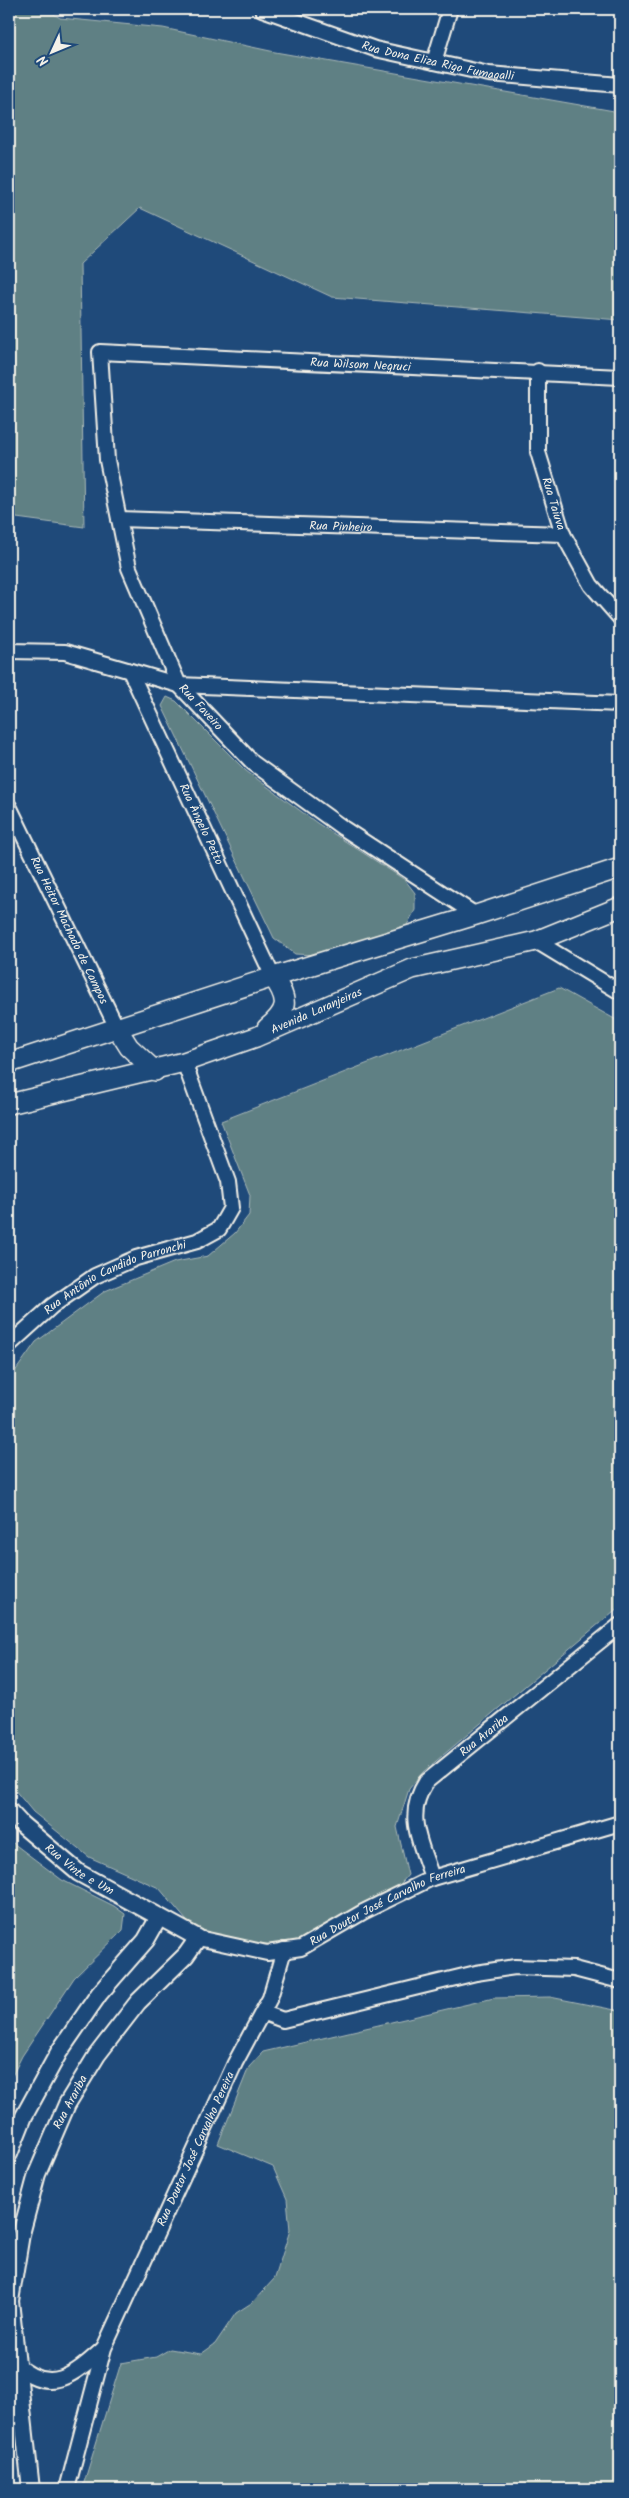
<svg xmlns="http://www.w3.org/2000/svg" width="629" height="2498" viewBox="0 0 629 2498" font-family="Kalam,sans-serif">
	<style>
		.green { fill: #5f8084; stroke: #aab8b6 }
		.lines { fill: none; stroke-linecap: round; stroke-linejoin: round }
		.minor-casing { stroke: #f4f1e8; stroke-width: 18 }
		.tertiary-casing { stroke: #f4f1e8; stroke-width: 20 }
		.secondary-casing { stroke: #f4f1e8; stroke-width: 22 }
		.minor { stroke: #1f4a7a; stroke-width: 14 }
		.tertiary { stroke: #1f4a7a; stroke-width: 16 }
		.secondary { stroke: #1f4a7a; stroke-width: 19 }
		.labels { text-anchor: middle; stroke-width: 4.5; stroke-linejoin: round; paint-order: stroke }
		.street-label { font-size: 12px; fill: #f4f1e8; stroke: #1f4a7a }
	</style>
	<rect width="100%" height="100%" fill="#1f4a7a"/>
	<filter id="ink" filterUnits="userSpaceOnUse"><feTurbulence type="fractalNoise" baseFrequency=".02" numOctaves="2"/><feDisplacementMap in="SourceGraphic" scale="10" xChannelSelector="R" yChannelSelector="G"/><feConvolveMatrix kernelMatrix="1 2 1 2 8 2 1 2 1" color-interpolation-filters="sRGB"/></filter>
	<g filter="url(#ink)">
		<path class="green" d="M9 9H46L60 18 163 28 275 52 620 112V320L332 297 140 208 80 264 84 527 9 517Z
			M167 697 176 701 246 771 317 823 405 880 415 893V910L406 927 314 955 295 954 274 938 162 706Z
			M559 988 620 1022V1606L423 1772 409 1789 397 1827 408 1875 397 1888 309 1937 278 1946 216 1937 192 1927 159 1888 89 1857 33 1812 9 1783V1380L36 1342 105 1291 175 1262 208 1256 235 1233 249 1215 250 1195 221 1121Z
			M9 1840 62 1880 114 1906 125 1914 123 1930 74 1978 22 2056 9 2082Z
			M550 1997 620 2011V2489H82L121 2363 156 2357 170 2349 201 2354 215 2344 236 2313 253 2302 275 2278 290 2230 287 2199 273 2167 218 2144 249 2067 263 2052 494 1998Z"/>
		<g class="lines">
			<defs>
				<g id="minor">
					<path id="s1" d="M262 9 375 49 489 74 620 85"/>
					<path d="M434 62 450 9"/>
					<path id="s2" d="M538 371V452L563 534 591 585 620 618"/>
					<path id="s3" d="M119 519 563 534"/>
					<path d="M9 651 65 652 179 685 620 704"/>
					<path id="s4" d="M130 671 273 977"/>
					<path id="s5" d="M9 806 117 1028"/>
					<path id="s6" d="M476 915 343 828 253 763 179 685 129 568 107 460 100 352 620 377"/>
					<path d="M536 941 620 992"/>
					<path id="s7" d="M9 1345 52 1306 95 1276 136 1258 197 1241 219 1229 231 1208 228 1182 184 1062"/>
					<path id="s8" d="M432 1878C421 1843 404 1816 426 1782L620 1625"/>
					<path id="s9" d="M198 1938 267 1953 301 1948 363 1912 432 1878 620 1823"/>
					<path d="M264 2013 283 2020 476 1973 515 1967 574 1969 620 1981"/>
					<path d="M15 2363C50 2397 75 2374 103 2349"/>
					<path id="s10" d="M67 2489 104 2348 235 2063 270 1998 284 1950"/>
				</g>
				<g id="tertiary">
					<path id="s11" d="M9 1811 21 1824 79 1873 198 1938 186 1955 138 2002 97 2055 67 2104 37 2174 21 2234 10 2301 31 2489"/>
					<path d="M9 2154 24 2116 59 2052 99 1994 146 1940 159 1917"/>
				</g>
				<g id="secondary">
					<path d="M117 1028 129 1047 155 1071"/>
					<path d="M267 1028C289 1010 289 1000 273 977"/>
					<path d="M9 1063 273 977 476 915 620 868"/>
					<path id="s12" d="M9 1104 184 1062 256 1037 412 969 536 941 620 907"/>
				</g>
			</defs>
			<use href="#minor" class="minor-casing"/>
			<use href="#tertiary" class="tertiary-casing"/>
			<use href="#secondary" class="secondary-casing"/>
			<use href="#minor" class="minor"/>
			<use href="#tertiary" class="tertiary"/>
			<use href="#secondary" class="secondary"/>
		</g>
	</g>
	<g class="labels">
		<g class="street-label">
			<text dy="4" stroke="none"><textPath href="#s1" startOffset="184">Rua Dona Eliza Rigo Fumagalli</textPath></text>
			<text dy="4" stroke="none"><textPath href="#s6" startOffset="984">Rua Wilsom Negruci</textPath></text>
			<text dy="4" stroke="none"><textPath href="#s2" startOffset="135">Rua Taiuva</textPath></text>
			<text dy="4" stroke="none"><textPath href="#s3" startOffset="222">Rua Pinheiro</textPath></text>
			<text transform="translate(201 707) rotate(47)" y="4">Rua Faveiro</text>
			<text dy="4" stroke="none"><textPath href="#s4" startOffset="169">Rua Ângelo Petto</textPath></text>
			<text dy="4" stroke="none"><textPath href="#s5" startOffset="138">Rua Heitor Machado de Campos</textPath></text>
			<text dy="4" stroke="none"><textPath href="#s12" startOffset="322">Avenida Laranjeiras</textPath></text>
			<text dy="4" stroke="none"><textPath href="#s7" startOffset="128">Rua Antônio Candido Parronchi</textPath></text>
			<text dy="4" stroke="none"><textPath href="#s8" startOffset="175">Rua Arariba</textPath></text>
			<text dy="4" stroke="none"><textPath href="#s11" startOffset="92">Rua Vinte e Um</textPath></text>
			<text dy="4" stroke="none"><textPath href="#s9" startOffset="202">Rua Doutor José Carvalho Ferreira</textPath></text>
			<text transform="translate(70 2102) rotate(-62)" y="4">Rua Arariba</text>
			<text dy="4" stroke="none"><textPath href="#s10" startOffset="365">Rua Doutor José Carvalho Pereira</textPath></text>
		</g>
	</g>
	<rect width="629" height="2498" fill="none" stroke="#1f4a7a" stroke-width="30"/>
	<rect x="15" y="15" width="599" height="2468" fill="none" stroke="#f4f1e8" stroke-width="2" filter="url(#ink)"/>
	<g transform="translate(52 52) rotate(226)" stroke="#1f4a7a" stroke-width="4" paint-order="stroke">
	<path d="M0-4L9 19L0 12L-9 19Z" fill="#f4f1e8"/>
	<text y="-8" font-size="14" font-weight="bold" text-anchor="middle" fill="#f4f1e8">N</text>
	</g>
</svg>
